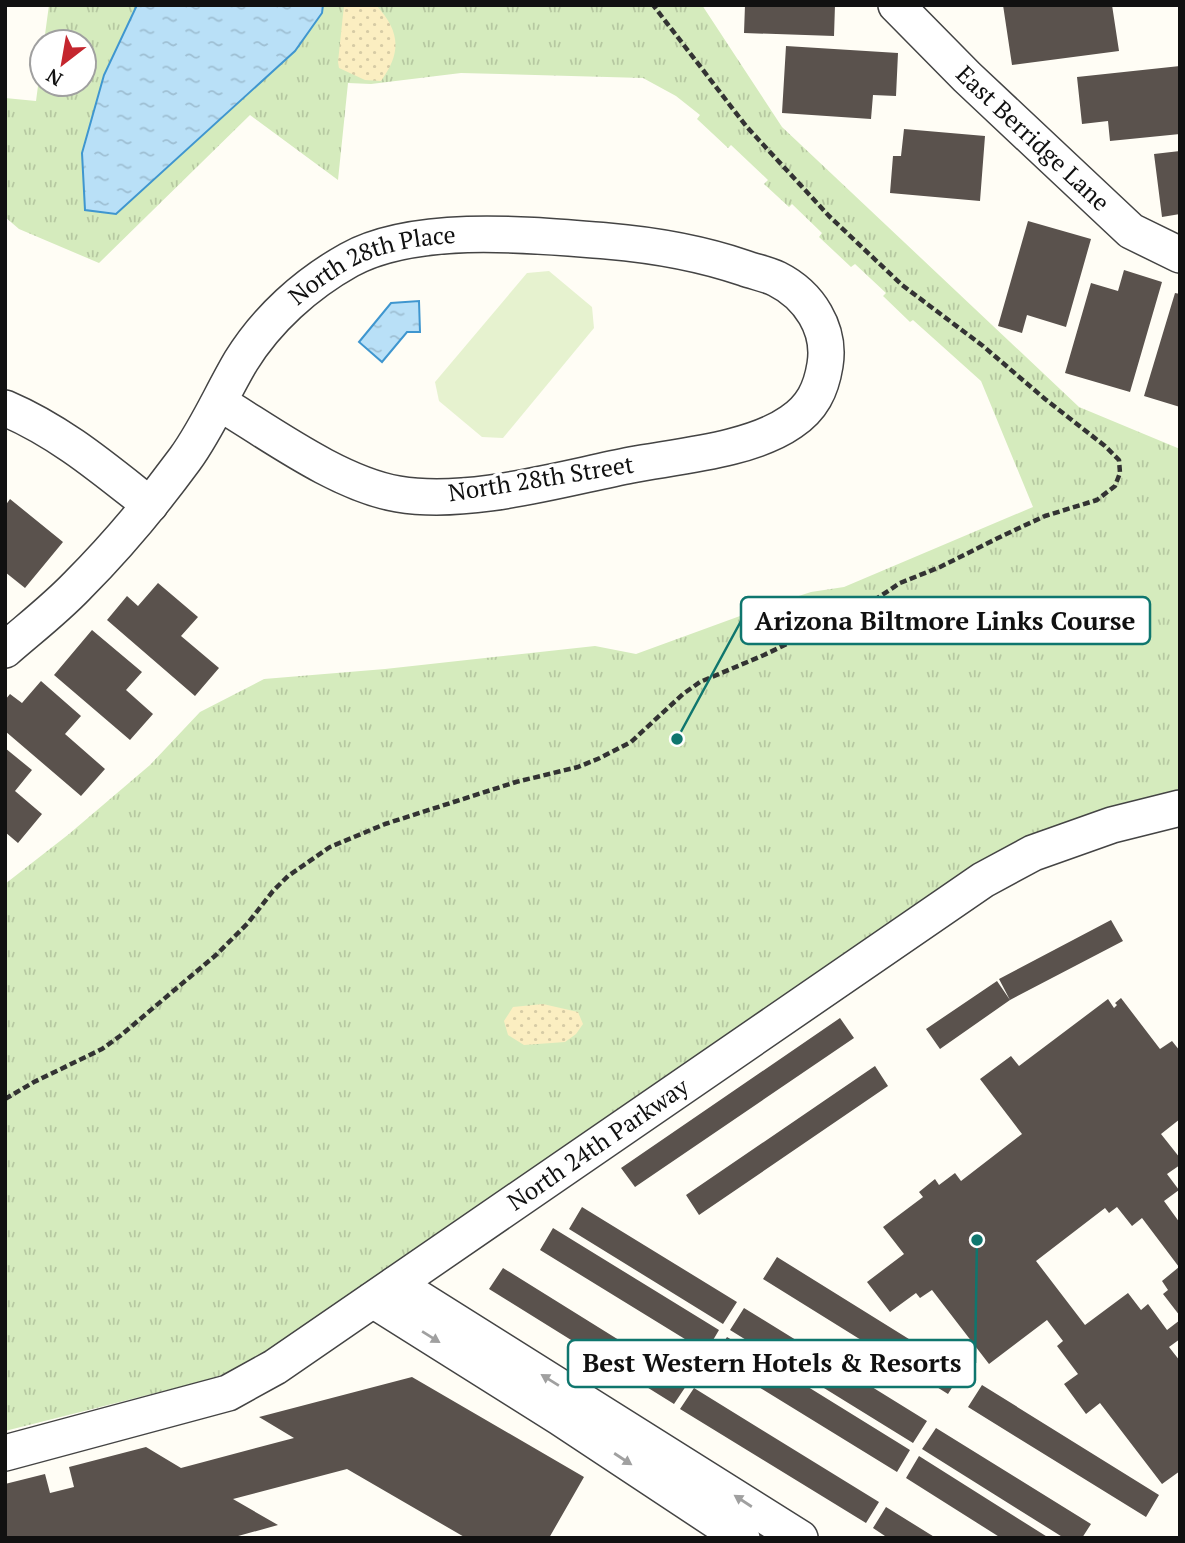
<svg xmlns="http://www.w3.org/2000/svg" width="1185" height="1543" viewBox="0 0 1185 1543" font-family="'PT Serif',serif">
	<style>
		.grass { fill: url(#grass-tufts) }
		.sand { fill: url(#sand-dots) }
		.pitch { fill: #e6f2cf }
		.water { fill: url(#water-ripples); stroke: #3f96cf; stroke-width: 2 }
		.building { fill: #5a524d }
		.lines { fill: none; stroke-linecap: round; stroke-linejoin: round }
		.minor-casing { stroke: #444; stroke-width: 38 }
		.path { stroke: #333; stroke-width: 4.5; stroke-dasharray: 7 3.5; stroke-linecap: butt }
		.minor { stroke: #fff; stroke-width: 35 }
		.oneway { fill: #a0a0a0 }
		.labels { text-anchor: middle; stroke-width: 7; stroke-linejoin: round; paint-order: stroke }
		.street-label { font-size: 24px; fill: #111; stroke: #fff }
		.leader { fill: none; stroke: #0f766e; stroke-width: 2.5 }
		.callout-dot { fill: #0f766e; stroke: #fff; stroke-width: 2.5 }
		.callout { fill: #fff; stroke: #0f766e; stroke-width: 2.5 }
		.callout-label { font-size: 26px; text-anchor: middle; font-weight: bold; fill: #111 }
	</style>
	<defs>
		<pattern id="grass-tufts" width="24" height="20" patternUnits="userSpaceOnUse" patternTransform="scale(1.75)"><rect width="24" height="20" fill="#d5ebbd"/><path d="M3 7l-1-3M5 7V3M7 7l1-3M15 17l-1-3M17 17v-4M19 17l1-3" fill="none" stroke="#b6c8a1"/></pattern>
		<pattern id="sand-dots" width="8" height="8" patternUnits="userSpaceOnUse" patternTransform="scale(1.75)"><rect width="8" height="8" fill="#fbeec1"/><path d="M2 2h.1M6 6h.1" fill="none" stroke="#d6cba5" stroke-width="1.8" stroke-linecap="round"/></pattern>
		<pattern id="water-ripples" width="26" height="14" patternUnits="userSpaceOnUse" patternTransform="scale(1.75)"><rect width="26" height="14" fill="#b9e0f7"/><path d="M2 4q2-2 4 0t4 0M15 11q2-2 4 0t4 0" fill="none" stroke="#9ebfd3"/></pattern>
	</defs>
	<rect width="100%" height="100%" fill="#fffdf5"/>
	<path class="grass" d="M49 5H702L782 127 1079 407 1180 449V789L1104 808 1036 835 264 1358 211 1379 5 1431V884L69 834 150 765 200 712 264 679 385 669 595 646 636 654 765 607 811 592 844 587 1033 507 981 381 913 320 910 322 883 296 886 293 855 264 851 267 819 237 822 233 792 204 789 207 764 184 768 180 731 145 728 148 697 119 700 115 676 96 643 78 461 73 371 84 348 83 338 180 250 115 99 263 19 229 5 217V98L36 101 42 56V84H84V42H44Z"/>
	<path class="sand" d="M344 5H376C400 31 402 52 381 81L365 80 339 68 338 62Z
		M543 1004 578 1012 583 1024 576 1034 565 1042 524 1045 508 1035 504 1021 513 1007Z"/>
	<path class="pitch" d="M549 271 592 307 594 328 503 438 482 437 439 401 435 382 527 273Z"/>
	<path class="water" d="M137 5H323L322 13 295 51 116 214 85 210 82 153 104 75Z
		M419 301 420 332H407L382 362 359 342 391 303Z"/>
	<path class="building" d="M745 5H835L834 36 744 33Z
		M1003 5H1112L1119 51 1012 65Z
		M786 46 898 53 896 96 873 95 871 119 782 113Z
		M1180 66V134L1110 141 1108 121 1082 124 1077 77Z
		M904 129 985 136 980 201 890 193 893 156H901Z
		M1180 151V214L1162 217 1154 154Z
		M1028 221 1091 239 1066 327 1027 315 1022 333 998 326Z
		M1124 270 1162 282 1130 392 1065 373 1091 283 1118 291Z
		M1175 293 1180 294V407L1144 396Z
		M10 499 63 542 25 588 5 572V506Z
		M158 583 198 617 181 636 219 668 195 696 107 620 127 596 138 606Z
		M92 630 142 672 126 690 153 714 130 740 54 675Z
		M41 681 81 716 65 734 105 769 81 796 5 731V700L10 694 22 703Z
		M5 748 32 770 15 791 42 814 18 843 5 832Z
		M1111 920 1123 941 1010 1000 999 979Z
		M997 981 1010 1000 940 1049 926 1029Z
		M1121 998 1160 1049 1172 1041 1180 1051V1119L1161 1134 1180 1158V1165L1167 1174 1179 1190 1164 1201 1180 1223V1316L1163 1294 1168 1290 1162 1281 1179 1267 1142 1218 1132 1226 1117 1207 1109 1213 1105 1208 1036 1261 1085 1325 1128 1293 1141 1310 1148 1304 1167 1330 1180 1320V1339L1169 1347 1180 1361V1471L1162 1484 1100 1403 1086 1414 1064 1384 1078 1374 1057 1346 1063 1341 1047 1320 989 1364 932 1290 920 1298 916 1293 890 1312 867 1282 904 1254 883 1227 923 1197 919 1192 935 1179 939 1185 955 1173 961 1181 1022 1134 980 1079 1011 1056 1019 1066 1108 999 1114 1008 1117 1005 1115 1003Z
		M840 1018 854 1038 635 1187 621 1168Z
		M875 1066 888 1086 699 1215 686 1195Z
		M582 1207 737 1302 723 1324 569 1229Z
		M553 1228 719 1330 706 1352 540 1250Z
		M777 1257 962 1372 948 1394 763 1279Z
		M503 1268 688 1383 674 1404 489 1289Z
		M744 1308 927 1421 913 1443 730 1330Z
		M727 1337 910 1450 897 1472 713 1359Z
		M412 1377 584 1477 549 1538H466L347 1469 233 1499 278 1525 231 1538H5V1484L45 1474 50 1493 74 1487 69 1467 146 1447 181 1468 294 1438 259 1417Z
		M982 1385 1159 1495 1146 1517 968 1407Z
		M694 1388 879 1502 866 1523 680 1409Z
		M936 1428 1091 1524 1082 1538H1064L922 1449Z
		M919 1456 1049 1538H1001L906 1478Z
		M886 1507 936 1538H888L873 1528Z"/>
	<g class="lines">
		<defs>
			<g id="minor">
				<path id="s1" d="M896 5 967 77 1131 231 1180 255"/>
				<path d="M5 408C61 432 103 468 150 505"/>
				<path id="s2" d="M5 650C29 629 55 609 77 586 116 547 152 504 185 459 207 429 222 393 241 361 267 319 306 284 349 260 416 223 532 235 607 241 654 245 700 253 744 268 755 272 767 274 777 279 809 295 831 329 825 365 821 390 812 408 791 422 751 450 679 456 631 465 560 479 469 506 398 494 339 484 271 434 220 403"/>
				<path d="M396 1284 800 1538"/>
				<path d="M373 1300 559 1417 742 1538"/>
				<path id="s3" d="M5 1453 228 1393 275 1367 983 880 1033 853 1112 825 1180 808"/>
			</g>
		</defs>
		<use href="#minor" class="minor-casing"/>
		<path class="path" d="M5 1099 34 1082 102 1049 120 1036 216 955 248 923 273 891 288 876 330 847 385 824 516 782 578 767 600 758 631 742 683 694 700 682 764 655 864 607 900 583 940 567 1002 536 1045 516 1097 500 1115 486 1120 473 1119 460 1105 446 1045 399 983 346 902 285 829 216 746 126 653 5"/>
		<use href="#minor" class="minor"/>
	</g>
	<defs><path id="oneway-solid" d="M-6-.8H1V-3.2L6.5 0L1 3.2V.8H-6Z" transform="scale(1.75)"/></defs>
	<g class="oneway">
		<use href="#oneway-solid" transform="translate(431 1337) rotate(32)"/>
		<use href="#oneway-solid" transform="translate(550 1380) rotate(-148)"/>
		<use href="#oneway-solid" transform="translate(623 1459) rotate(33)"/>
		<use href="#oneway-solid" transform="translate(743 1501) rotate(-147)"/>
	</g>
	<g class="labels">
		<g class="street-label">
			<text dy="8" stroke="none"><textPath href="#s1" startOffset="191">East Berridge Lane</textPath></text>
			<text dy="8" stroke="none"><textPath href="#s2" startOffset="546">North 28th Place</textPath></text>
			<text transform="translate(541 479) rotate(-9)" y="8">North 28th Street</text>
			<text dy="8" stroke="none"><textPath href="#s3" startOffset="677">North 24th Parkway</textPath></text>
		</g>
	</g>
	<path class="leader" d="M677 739L741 621M977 1240L975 1363"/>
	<g class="callout-dot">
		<circle cx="677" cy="739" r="7"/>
		<circle cx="977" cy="1240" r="7"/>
	</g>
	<g class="callout">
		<rect x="741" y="597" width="409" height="47" rx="7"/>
		<rect x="568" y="1340" width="407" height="47" rx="7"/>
	</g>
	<g class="callout-label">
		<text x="945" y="630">Arizona Biltmore Links Course</text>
		<text x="772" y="1372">Best Western Hotels &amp; Resorts</text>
	</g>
	<rect width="1185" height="1543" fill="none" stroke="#111111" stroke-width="14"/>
	<g transform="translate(63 63) rotate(211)"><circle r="33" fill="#ffffff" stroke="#a0a0a0" stroke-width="2"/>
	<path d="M0-5L12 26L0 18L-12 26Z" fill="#c4262e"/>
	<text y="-10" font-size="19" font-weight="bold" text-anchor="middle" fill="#111111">N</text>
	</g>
</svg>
